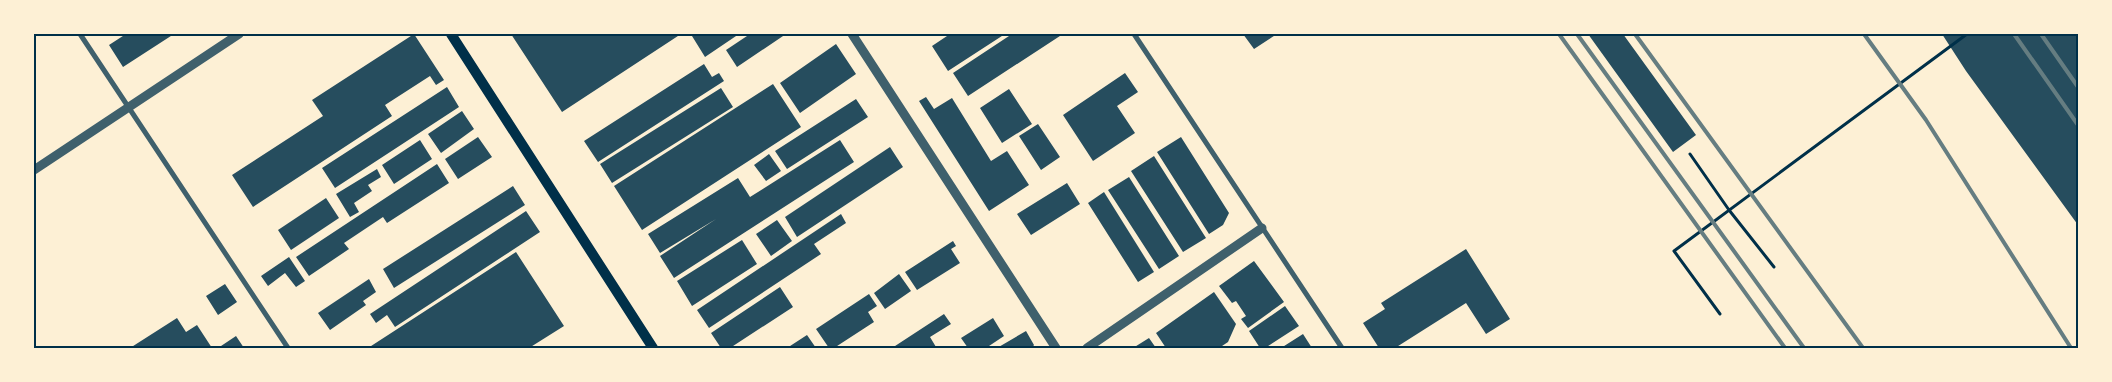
<svg xmlns="http://www.w3.org/2000/svg" width="2112" height="382" viewBox="0 0 2112 382" font-family="'Sofia Sans Condensed',sans-serif">
	<style>
		.building { fill: #264d5e }
		.lines { fill: none; stroke-linecap: round; stroke-linejoin: round }
		.path { stroke: #003049; stroke-width: 3 }
		.minor { stroke: #3f606c; stroke-width: 5 }
		.tertiary { stroke: #3f606c; stroke-width: 9 }
		.secondary { stroke: #003049; stroke-width: 10 }
		.rail { stroke: #657d81; stroke-width: 4 }
		.neatline { fill: none; stroke: #003049; stroke-width: 2 }
	</style>
	<rect width="100%" height="100%" fill="#fdf0d5"/>
	<path class="building" d="M126 34H174L123 67 109 45Z
		M414 34 444 80 436 85 430 76 385 105 392 116 253 207 232 175 323 116 312 100Z
		M511 34H681L562 112Z
		M695 34H739L705 57 692 36Z
		M750 34H786L737 67 726 50Z
		M950 34H1005L948 71 932 46Z
		M1012 34H1063L968 96 953 73Z
		M1243 34H1277L1254 49Z
		M1588 34H1623L1696 135 1673 152Z
		M1942 34H2078V225L1966 71Z
		M836 44 856 74 800 113 780 83Z
		M704 64 712 77 719 73 724 81 598 162 584 141Z
		M1125 73 1138 92 1117 106 1135 133 1093 161 1063 115Z
		M773 84 801 127 642 230 614 186Z
		M447 87 459 107 335 188 322 168Z
		M721 88 733 107 612 183 600 164Z
		M1009 89 1032 124 1002 143 980 108Z
		M926 97 934 109 952 98 991 161 1007 151 1029 185 989 211 919 101Z
		M856 99 868 117 787 169 775 151Z
		M462 111 474 129 441 153 428 134Z
		M1038 124 1060 157 1041 170 1019 136Z
		M478 137 492 157 458 179 445 159Z
		M1181 137 1229 213 1223 225 1209 234 1157 152Z
		M420 140 432 159 394 184 382 165Z
		M840 140 854 162 674 278 660 256 716 219 660 253 648 234 738 178 750 197Z
		M890 147 903 167 797 237 785 217Z
		M769 154 781 171 766 181 754 165Z
		M1154 156 1206 238 1183 252 1131 171Z
		M437 164 449 183 387 223 383 217 344 243 349 249 309 276 296 257Z
		M377 169 381 177 368 185 372 191 354 203 359 212 350 217 336 194Z
		M1129 177 1179 256 1159 269 1108 190Z
		M1067 183 1080 204 1031 235 1017 214Z
		M513 186 525 205 394 288 383 269Z
		M1104 192 1154 272 1138 282 1088 203Z
		M326 198 339 218 291 250 278 230Z
		M526 211 540 232 395 327 387 315 376 323 370 314Z
		M841 214 846 223 814 244 821 254 709 328 697 310Z
		M777 220 792 241 771 256 756 234Z
		M742 240 757 264 692 306 677 281Z
		M953 241 956 246 951 249 960 263 917 290 905 272Z
		M1466 249 1510 319 1486 334 1466 303 1395 348H1379L1363 323 1385 309 1381 303Z
		M516 252 564 326 529 348H368Z
		M289 257 305 281 296 287 285 273 268 286 261 276Z
		M1254 261 1284 302 1248 328 1241 319 1246 316 1236 301 1232 303 1219 286Z
		M899 274 911 291 885 309 874 293Z
		M369 279 376 292 363 301 366 305 330 330 318 313Z
		M225 284 237 302 218 315 206 296Z
		M780 287 793 307 730 348H721L711 333Z
		M1214 292 1236 324 1228 342 1219 348H1166L1156 333Z
		M869 294 877 306 868 312 874 322 834 348H829L816 329Z
		M1285 306 1299 326 1265 348H1260L1249 331Z
		M944 314 951 324 930 337 936 347 934 348H892Z
		M177 318 186 332 197 325 212 348H130Z
		M993 318 1004 336 986 348H968L961 338Z
		M1026 331 1034 345 1032 348H997Z
		M1303 334 1312 348H1281Z
		M807 335 816 348H787Z
		M236 336 244 348H222L221 346Z
		M1149 338 1156 348H1133Z"/>
	<g class="lines">
		<path class="path" d="M1690 154 1729 210 1774 267
			M1720 314 1674 251 1967 34"/>
		<path class="minor" d="M80 34 288 348
			M1134 34 1342 348"/>
		<path class="tertiary" d="M852 34 1056 348
			M34 170 239 34
			M1087 348 1262 228"/>
		<path class="secondary" d="M451 34 653 348"/>
		<path class="rail" d="M1559 34 1785 348
			M1577 34 1804 348
			M1635 34 1863 348
			M1864 34 1926 120 2071 348
			M2014 34 2078 125
			M2041 34 2078 87"/>
	</g>
	<rect width="2112" height="382" fill="none" stroke="#fdf0d5" stroke-width="70"/>
	<rect x="35" y="35" width="2042" height="312" class="neatline"/>
</svg>
